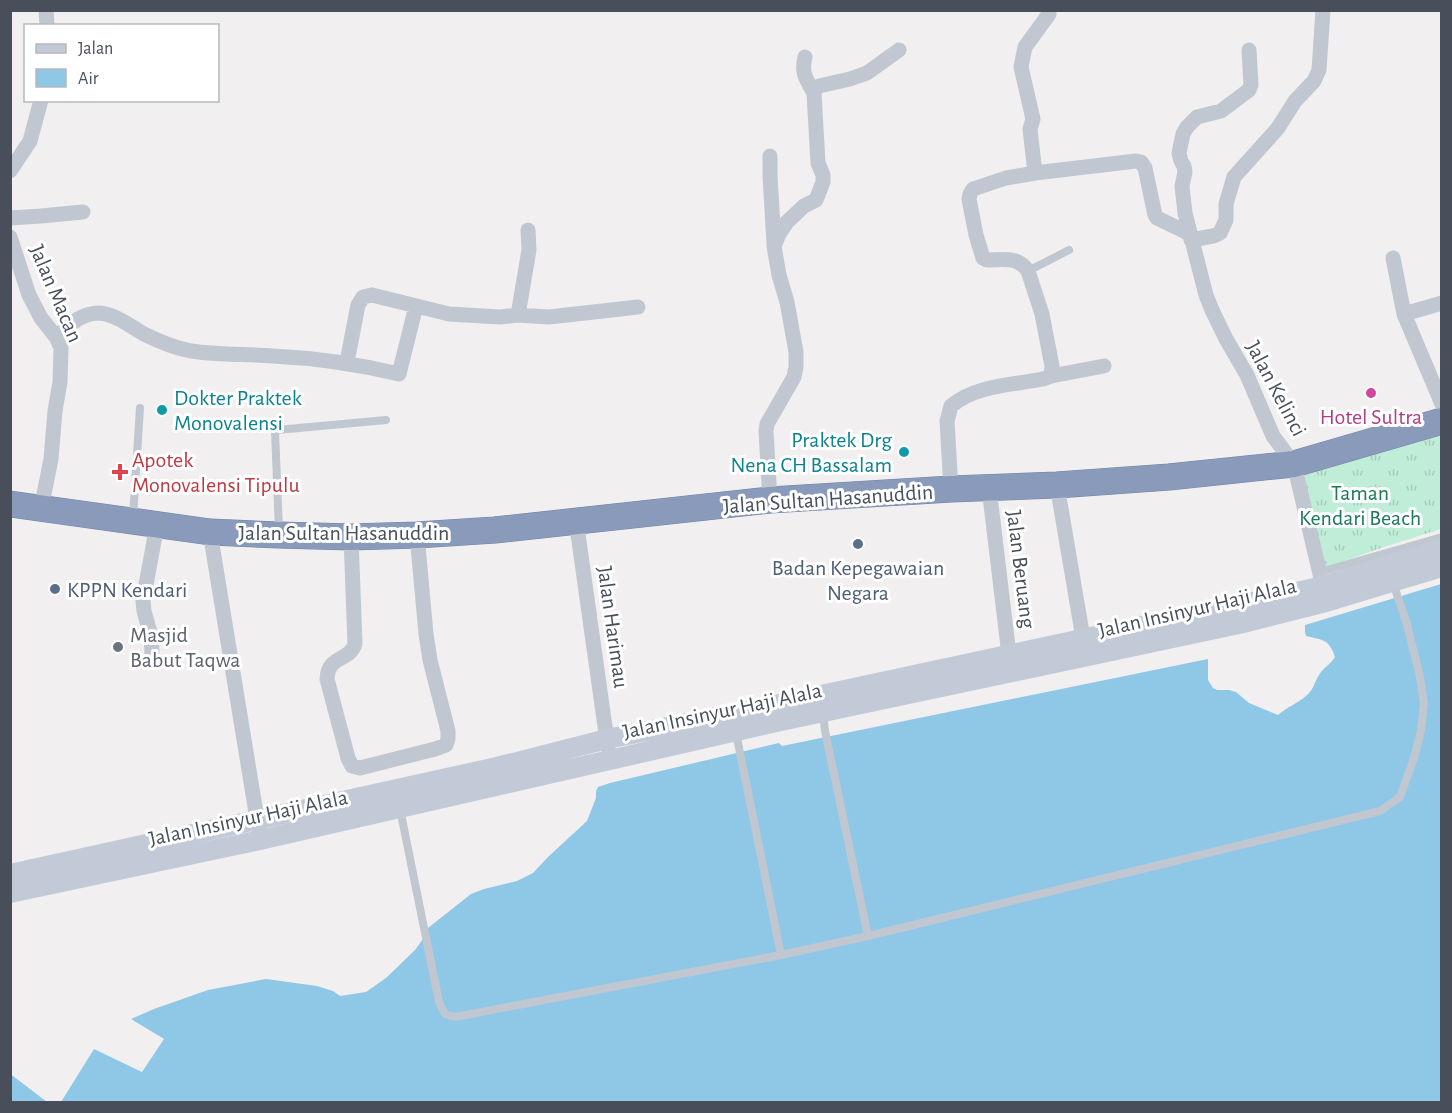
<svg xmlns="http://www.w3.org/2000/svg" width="1452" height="1113" viewBox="0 0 1452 1113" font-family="'Alegreya Sans',sans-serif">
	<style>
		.grass { fill: url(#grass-tufts) }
		.water { fill: #8fc8e7 }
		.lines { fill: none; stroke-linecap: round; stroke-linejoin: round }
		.highway-casing { stroke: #7485a7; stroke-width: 27 }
		.lane { stroke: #c0c7d0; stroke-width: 8 }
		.street { stroke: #c0c7d0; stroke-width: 15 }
		.secondary { stroke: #c2c9d7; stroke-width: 20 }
		.highway { stroke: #899abb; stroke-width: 26 }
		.hotel-dot { fill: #d1479c; stroke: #fff; stroke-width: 2 }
		.culture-dot { fill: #0f9aa8; stroke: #fff; stroke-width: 2 }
		.health-dot { fill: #e0444e; stroke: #fff; stroke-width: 2 }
		.service-dot { fill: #5c6f8a; stroke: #fff; stroke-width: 2 }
		.worship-dot { fill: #6b7280; stroke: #fff; stroke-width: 2 }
		.labels { text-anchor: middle; stroke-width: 6; stroke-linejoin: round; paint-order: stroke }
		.street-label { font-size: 22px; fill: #484f5b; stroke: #fff }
		.culture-label { font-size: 22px; fill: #0d838f; stroke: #fff; text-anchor: start }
		.hotel-label { font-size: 22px; fill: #b23c85; stroke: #fff }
		.health-label { font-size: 22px; fill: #be3a42; stroke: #fff; text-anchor: start }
		.park-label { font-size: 22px; fill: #1c7958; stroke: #fff }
		.service-label { font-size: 22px; fill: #4e5e75; stroke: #fff }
		.worship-label { font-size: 22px; fill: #5b616d; stroke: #fff; text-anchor: start }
	</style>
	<defs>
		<pattern id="grass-tufts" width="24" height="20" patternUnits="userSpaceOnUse" patternTransform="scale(1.5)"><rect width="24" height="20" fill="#c0edd8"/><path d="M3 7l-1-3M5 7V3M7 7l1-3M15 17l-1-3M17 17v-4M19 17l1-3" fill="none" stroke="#a6cdbc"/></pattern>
	</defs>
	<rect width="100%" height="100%" fill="#f1efef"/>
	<path class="grass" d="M1441 432V529L1384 547 1322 569 1304 474Z"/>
	<path class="water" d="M1441 584V1102H61L94 1049 142 1072 164 1039 131 1019 154 1009 208 990 266 979 317 986 333 991 340 996 366 992 386 978 415 950 423 939 428 928 471 894 484 889 517 881 533 873 548 857 587 821 596 798V791L598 787 610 783 779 743 782 746 1208 659V680L1213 688 1217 690H1229L1236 692 1249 703 1278 715C1287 707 1298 703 1306 696 1314 689 1314 683 1319 675 1323 668 1331 664 1335 657 1329 639 1323 640 1306 636L1305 632V625Z
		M10 1074 13 1076 47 1102H11Z"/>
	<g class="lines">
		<defs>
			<path id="highway" d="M10 504 210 532 279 535 351 537 417 535 495 530 770 500 951 489 1057 485 1169 477 1294 464 1442 421"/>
		</defs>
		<use href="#highway" class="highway-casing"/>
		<path class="lane" d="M1028 271 1069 250
			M133 517 140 408
			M279 531 275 431 277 430 386 420
			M1320 572 1442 537
			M823 713 825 731 868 936
			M736 733 781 955
			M400 809 439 1002 445 1014 455 1017 781 955 868 936 1380 811 1400 797 1414 758 1421 731 1424 703 1420 677 1406 621 1393 583"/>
		<path class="street" d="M46 10 47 26
			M1249 50 1251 85 1249 90 1221 111 1197 117 1187 127 1183 134 1179 153 1181 161 1184 166 1185 172 1182 186 1185 213 1206 295 1212 310 1226 339 1247 375 1273 436 1294 464 1325 595
			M805 57C801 73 806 79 814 93
			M770 156V176L774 243
			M10 171 30 141 41 100
			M1035 173 1030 129 1033 119 1021 67 1025 47 1049 14
			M10 218 41 216 83 212
			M10 237 29 295 41 318 56 337 61 348 60 382 55 411 51 459 41 509
			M1191 240 1213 236 1220 233 1226 220V204L1234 177 1278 128 1295 101 1314 81 1319 70 1323 10
			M1393 258 1404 314 1442 404
			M1404 314 1442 303
			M518 315 529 250 528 230
			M56 337C69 326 80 313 99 313 115 314 130 326 144 334 158 341 175 348 191 351 218 355 245 354 273 356 316 358 357 364 399 374L416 306
			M347 362 358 305 363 297 372 295 449 314 500 317 518 315 549 317 638 307
			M1051 376 1104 366
			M1057 485 1083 638
			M989 488 1009 655
			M951 489 947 421 951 406C976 385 1013 385 1043 379L1051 376 1052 366 1042 314 1028 271C1018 256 1004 260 987 260L983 258 976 235 969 199 970 194 973 189 1006 178 1035 173 1136 161 1141 162 1145 168 1155 215 1157 218 1184 231 1191 236
			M770 500 766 431 767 424 794 377 796 367V352L787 302 779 275 774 246 779 234 787 222 804 206 816 200 823 182V175L818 163 814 93 816 88 819 86 850 79 867 73 899 50
			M576 520 608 748
			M210 532 259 831
			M351 537 355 644C349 662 328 655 327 679L348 758 352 766 360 768 435 749 446 745 448 739V731L430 660 426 634 417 535
			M152 653 151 636 144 611 143 601 157 525"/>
		<path class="secondary" d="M10 874 497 767 607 739 761 708 1235 606 1323 586 1442 548
			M10 893 260 840 776 722 1239 624 1326 602 1442 567"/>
		<use href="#highway" class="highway"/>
	</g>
	<circle class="hotel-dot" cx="1371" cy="393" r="6"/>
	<g class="culture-dot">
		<circle cx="162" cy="410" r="6"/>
		<circle cx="904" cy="452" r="6"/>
	</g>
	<path class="health-dot" d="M117 463h6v6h6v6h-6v6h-6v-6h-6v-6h6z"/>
	<g class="service-dot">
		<circle cx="858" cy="544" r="6"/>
		<circle cx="55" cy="589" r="6"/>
	</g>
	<circle class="worship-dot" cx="118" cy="647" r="6"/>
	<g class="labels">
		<g class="street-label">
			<text transform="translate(57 293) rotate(67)" y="8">Jalan Macan</text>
			<text transform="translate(1277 388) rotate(62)" y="8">Jalan Kelinci</text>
			<text transform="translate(828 498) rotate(-4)" y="8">Jalan Sultan Hasanuddin</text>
			<text x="344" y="540">Jalan Sultan Hasanuddin</text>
			<text transform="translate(1022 569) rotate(83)" y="8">Jalan Beruang</text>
			<text transform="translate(1197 607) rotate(-13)" y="8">Jalan Insinyur Haji Alala</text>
			<text transform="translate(614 627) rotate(82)" y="8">Jalan Harimau</text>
			<text transform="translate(722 710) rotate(-12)" y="8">Jalan Insinyur Haji Alala</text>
			<text transform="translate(248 817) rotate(-12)" y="8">Jalan Insinyur Haji Alala</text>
		</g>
		<g class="culture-label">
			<text x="174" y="405">Dokter Praktek<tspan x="174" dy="25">Monovalensi</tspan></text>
			<text x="892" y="447" text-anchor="end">Praktek Drg<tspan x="892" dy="25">Nena CH Bassalam</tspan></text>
		</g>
		<g class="hotel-label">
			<text x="1371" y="424">Hotel Sultra</text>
		</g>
		<g class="health-label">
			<text x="132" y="467">Apotek<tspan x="132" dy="25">Monovalensi Tipulu</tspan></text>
		</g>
		<g class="park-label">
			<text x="1360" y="500">Taman<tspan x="1360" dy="25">Kendari Beach</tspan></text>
		</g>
		<g class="service-label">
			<text x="858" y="575">Badan Kepegawaian<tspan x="858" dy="25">Negara</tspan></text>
			<text x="67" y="597" text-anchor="start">KPPN Kendari</text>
		</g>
		<g class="worship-label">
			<text x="130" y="642">Masjid<tspan x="130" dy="25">Babut Taqwa</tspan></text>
		</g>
	</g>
	<rect width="1452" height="1113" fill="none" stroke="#484f5b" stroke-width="24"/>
	<rect x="24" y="24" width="195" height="78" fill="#ffffff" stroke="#b6b9bd" stroke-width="1.5"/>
	<rect x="36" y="44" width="30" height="9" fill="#c2c9d7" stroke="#b6b9bd" stroke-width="1.5"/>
	<text x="78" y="54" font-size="18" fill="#484f5b">Jalan</text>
	<rect x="36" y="69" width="30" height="18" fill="#8fc8e7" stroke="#b6b9bd" stroke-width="1.5"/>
	<text x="78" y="84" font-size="18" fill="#484f5b">Air</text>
</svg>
